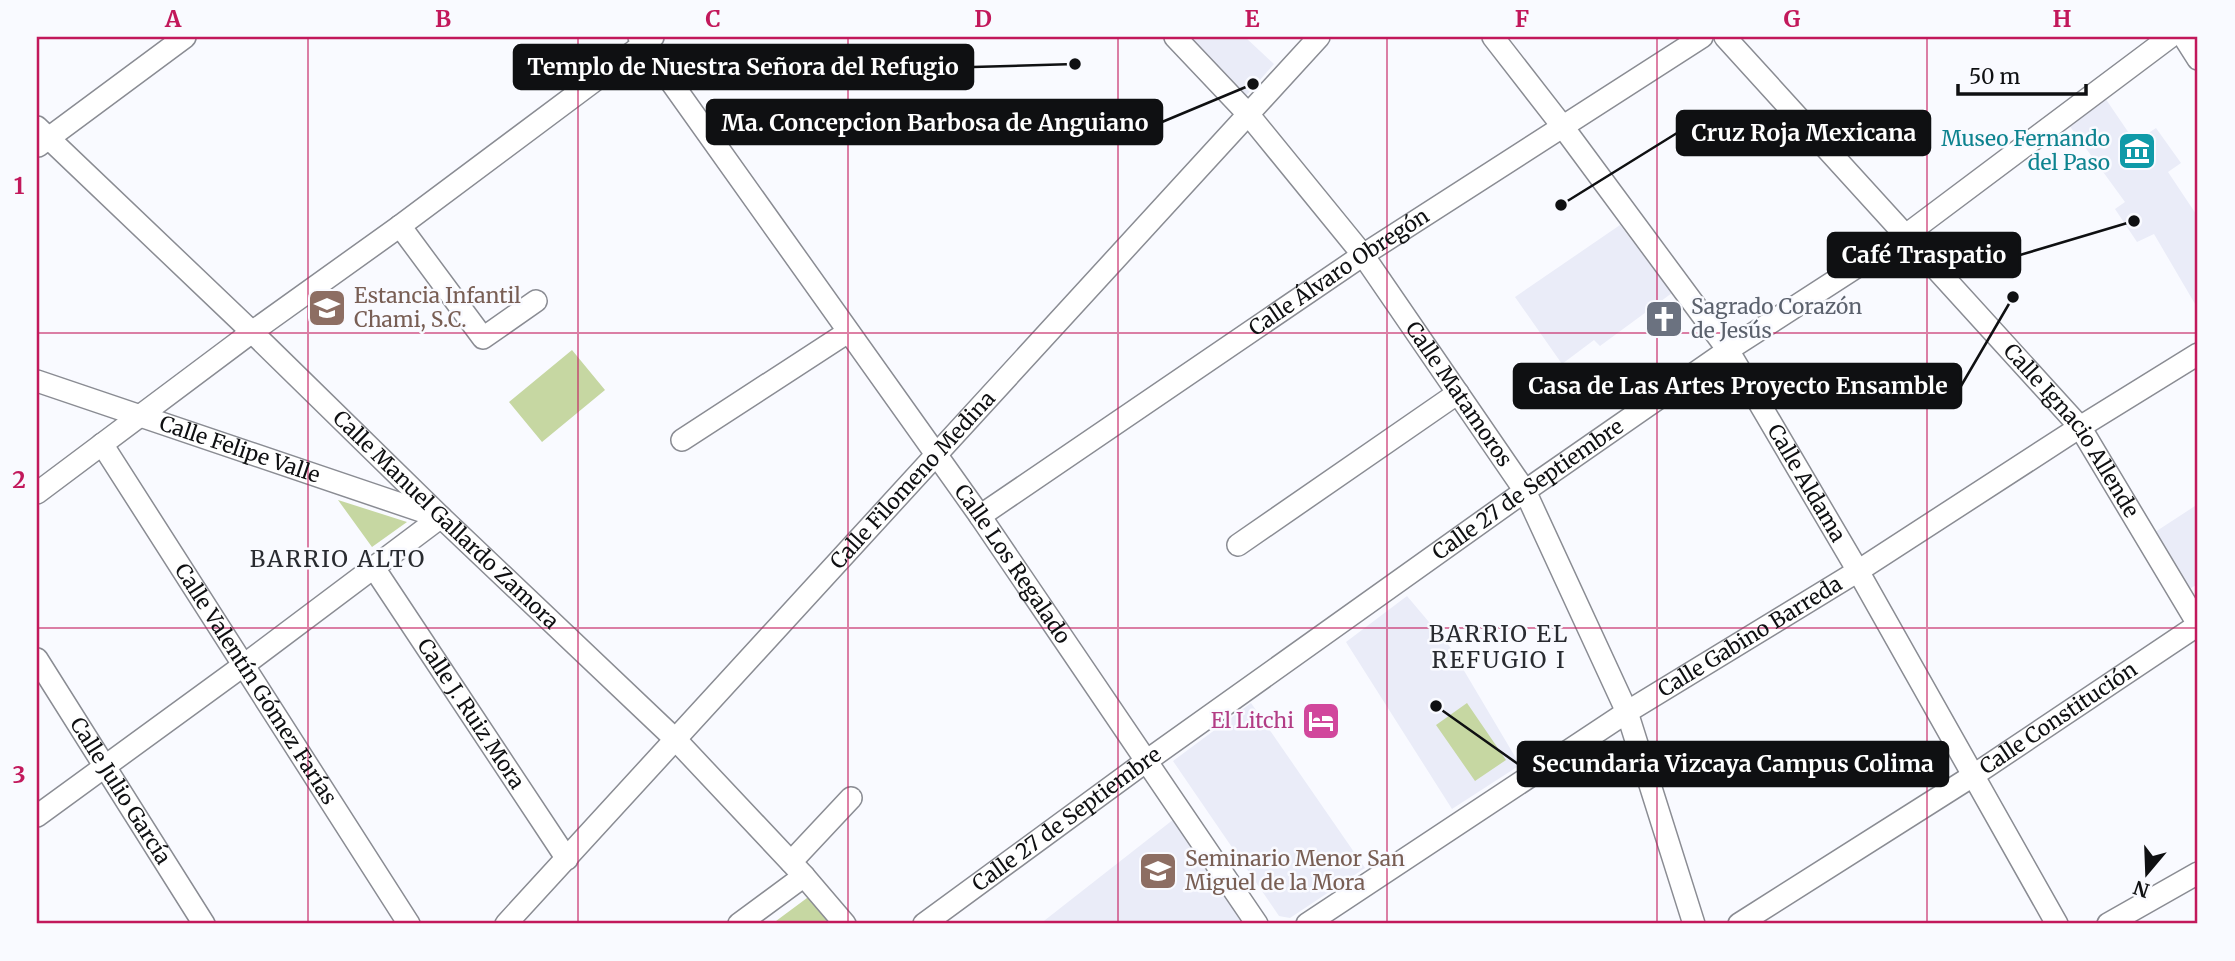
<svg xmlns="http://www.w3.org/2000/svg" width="2235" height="961" viewBox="0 0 2235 961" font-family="Merriweather,serif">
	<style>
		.built { fill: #eaecf8 }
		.green { fill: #c6d7a2 }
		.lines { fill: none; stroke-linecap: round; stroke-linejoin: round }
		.minor-casing { stroke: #8a8c93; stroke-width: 24 }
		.minor { stroke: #fff; stroke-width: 21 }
		.grid { fill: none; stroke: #c2185b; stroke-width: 2; stroke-opacity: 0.55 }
		.labels { text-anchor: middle; stroke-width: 5; stroke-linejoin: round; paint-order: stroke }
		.culture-label { font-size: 21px; fill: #0d838f; stroke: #f9faff; text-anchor: end }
		.street-label { font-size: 21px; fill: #0f1012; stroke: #f9faff }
		.education-label { font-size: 21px; fill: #785e54; stroke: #f9faff; text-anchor: start }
		.worship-label { font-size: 21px; fill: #5b616d; stroke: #f9faff; text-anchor: start }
		.hotel-label { font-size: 21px; fill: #b23c85; stroke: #f9faff; text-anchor: end }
		.neighbourhood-label { font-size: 23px; letter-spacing: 2px; fill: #292b30; stroke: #f9faff }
		.leader { fill: none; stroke: #0f1012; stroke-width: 2.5 }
		.callout-dot { fill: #0f1012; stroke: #f9faff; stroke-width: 2.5 }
		.callout { fill: #0f1012; stroke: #0f1012; stroke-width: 2.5 }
		.callout-label { font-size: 23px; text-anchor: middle; font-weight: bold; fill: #fff }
		.neatline { fill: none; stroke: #c2185b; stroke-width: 2.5 }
		.grid-label { font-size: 23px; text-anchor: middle; font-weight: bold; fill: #c2185b }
	</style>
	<rect width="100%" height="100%" fill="#f9faff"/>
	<path class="built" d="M1185 37H1245L1274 64 1244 98Z
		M2103 95 2135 142 2156 128 2181 163 2168 172 2198 217V309L2154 234 2137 242 2115 209 2125 202 2066 121Z
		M1620 225 1672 293 1600 346 1594 340 1562 364 1515 297Z
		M2198 504V589L2196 585 2185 592 2149 536Z
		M1407 596 1450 647 1520 765 1452 809 1346 642Z
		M1251 703 1365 868 1290 918 1279 916 1173 761Z
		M1174 819 1243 924H1040Z"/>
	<path class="green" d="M572 350 605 390 542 442 509 402Z
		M338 500 407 522 372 547Z
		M1467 703 1506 760 1475 781 1436 725Z
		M807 898 817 901 833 924H772Z"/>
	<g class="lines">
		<defs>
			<g id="minor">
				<path id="s1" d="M639 37 980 516 1257 924"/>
				<path id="s2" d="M1175 37 1248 114 1363 255 1525 491 1627 712 1694 924"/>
				<path id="s3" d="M1493 37 1563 127 1728 350 1858 571 2057 924"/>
				<path id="s4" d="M1725 37 2080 427 2198 624"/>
				<path d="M2184 37 2198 59"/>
				<path id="s5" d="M37 127 252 332 441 517 676 740 804 876 845 924"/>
				<path d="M38 146 185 37"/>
				<path d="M400 226 483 338 536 301"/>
				<path id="s6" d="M37 381 436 516"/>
				<path d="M682 440 848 332"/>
				<path id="s7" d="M102 444 409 924"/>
				<path d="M37 493 252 332 400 226 653 37"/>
				<path id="s8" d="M980 516 1363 255 1702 37"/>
				<path d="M1238 545 1458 393"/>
				<path id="s9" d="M374 568 567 859"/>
				<path id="s10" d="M37 659 204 924"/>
				<path d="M37 816 244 665 441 517"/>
				<path d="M791 862 851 798"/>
				<path id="s11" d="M506 924 1319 37"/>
				<path d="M739 924 804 876"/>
				<path id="s12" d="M924 924 1145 762 1525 491 1728 350 1906 235 2170 37"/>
				<path id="s13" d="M1307 924 1627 712 1858 571 2080 427 2198 354"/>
				<path id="s14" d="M1739 924 1974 775 2198 625"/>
				<path d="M2108 924 2198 873"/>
			</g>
		</defs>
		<use href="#minor" class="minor-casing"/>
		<use href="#minor" class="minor"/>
	</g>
	<path class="grid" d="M308 37V924M578 37V924M848 37V924M1118 37V924M1387 37V924M1657 37V924M1927 37V924M37 333H2198M37 628H2198"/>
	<defs>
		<symbol id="museum-square" viewBox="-11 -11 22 22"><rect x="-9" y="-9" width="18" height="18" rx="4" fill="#0f9aa8" stroke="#f9faff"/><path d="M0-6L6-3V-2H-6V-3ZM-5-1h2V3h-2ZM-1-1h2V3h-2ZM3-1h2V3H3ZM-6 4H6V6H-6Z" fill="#fff"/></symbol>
		<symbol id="school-square" viewBox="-11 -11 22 22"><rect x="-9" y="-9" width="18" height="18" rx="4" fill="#8d6e63" stroke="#f9faff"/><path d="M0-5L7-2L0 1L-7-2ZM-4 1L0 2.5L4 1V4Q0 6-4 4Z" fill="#fff"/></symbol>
		<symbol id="church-square" viewBox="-11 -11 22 22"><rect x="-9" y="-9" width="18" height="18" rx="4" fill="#6b7280" stroke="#f9faff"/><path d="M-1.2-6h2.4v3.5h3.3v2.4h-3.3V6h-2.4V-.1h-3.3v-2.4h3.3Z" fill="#fff"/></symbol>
		<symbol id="hotel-square" viewBox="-11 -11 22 22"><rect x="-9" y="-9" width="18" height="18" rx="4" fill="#d1479c" stroke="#f9faff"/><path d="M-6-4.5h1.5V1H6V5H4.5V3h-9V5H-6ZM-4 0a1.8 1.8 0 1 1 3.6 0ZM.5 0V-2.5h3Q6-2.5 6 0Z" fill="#fff"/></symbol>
		<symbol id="university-square" viewBox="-11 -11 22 22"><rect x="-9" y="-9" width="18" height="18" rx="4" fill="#8d6e63" stroke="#f9faff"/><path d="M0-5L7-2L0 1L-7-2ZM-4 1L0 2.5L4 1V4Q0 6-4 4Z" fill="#fff"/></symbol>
	</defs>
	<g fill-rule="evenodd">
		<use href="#museum-square" x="2115" y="129" width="44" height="44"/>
		<use href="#school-square" x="305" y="286" width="44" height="44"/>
		<use href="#church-square" x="1642" y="297" width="44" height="44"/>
		<use href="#hotel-square" x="1299" y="699" width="44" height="44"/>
		<use href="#university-square" x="1136" y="849" width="44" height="44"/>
	</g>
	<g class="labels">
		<g class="culture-label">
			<text x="2110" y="146">Museo Fernando<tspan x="2110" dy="24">del Paso</tspan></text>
		</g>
		<g class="street-label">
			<text dy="7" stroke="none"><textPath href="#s8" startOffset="434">Calle Álvaro Obregón</textPath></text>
			<text dy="7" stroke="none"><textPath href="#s2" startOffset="457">Calle Matamoros</textPath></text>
			<text dy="7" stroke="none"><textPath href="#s4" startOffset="525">Calle Ignacio Allende</textPath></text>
			<text dy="7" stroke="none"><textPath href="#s6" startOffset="214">Calle Felipe Valle</textPath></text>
			<text dy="7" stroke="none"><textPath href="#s11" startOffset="602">Calle Filomeno Medina</textPath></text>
			<text dy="7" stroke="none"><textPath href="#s3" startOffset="546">Calle Aldama</textPath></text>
			<text dy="7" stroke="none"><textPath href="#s12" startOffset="744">Calle 27 de Septiembre</textPath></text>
			<text dy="7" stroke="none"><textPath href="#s5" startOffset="567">Calle Manuel Gallardo Zamora</textPath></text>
			<text dy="7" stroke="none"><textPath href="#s1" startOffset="646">Calle Los Regalado</textPath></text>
			<text dy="7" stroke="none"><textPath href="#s13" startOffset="528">Calle Gabino Barreda</textPath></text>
			<text dy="7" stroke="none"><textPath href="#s7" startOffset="285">Calle Valentín Gómez Farías</textPath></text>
			<text dy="7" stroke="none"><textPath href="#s9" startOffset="175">Calle J. Ruiz Mora</textPath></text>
			<text dy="7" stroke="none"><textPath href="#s14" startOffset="380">Calle Constitución</textPath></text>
			<text dy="7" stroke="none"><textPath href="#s10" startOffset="156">Calle Julio García</textPath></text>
			<text dy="7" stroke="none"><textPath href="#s12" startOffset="177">Calle 27 de Septiembre</textPath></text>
		</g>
		<g class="education-label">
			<text x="354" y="303">Estancia Infantil<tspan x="354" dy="24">Chami, S.C.</tspan></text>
			<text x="1185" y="866">Seminario Menor San<tspan x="1185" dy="24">Miguel de la Mora</tspan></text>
		</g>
		<g class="worship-label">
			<text x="1691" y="314">Sagrado Corazón<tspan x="1691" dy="24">de Jesús</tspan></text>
		</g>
		<g class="hotel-label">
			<text x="1294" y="728">El Litchi</text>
		</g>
		<g class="neighbourhood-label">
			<text x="338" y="567">BARRIO ALTO</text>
			<text x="1499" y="642">BARRIO EL<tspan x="1499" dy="26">REFUGIO I</tspan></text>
		</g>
	</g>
	<path class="leader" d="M1075 64L973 67M1253 84L1162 122M1561 205L1677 133M2134 221L2020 255M2013 297L1961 386M1436 706L1518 764"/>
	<g class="callout-dot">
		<circle cx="1075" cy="64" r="7"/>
		<circle cx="1253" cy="84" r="7"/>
		<circle cx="1561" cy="205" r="7"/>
		<circle cx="2134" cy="221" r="7"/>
		<circle cx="2013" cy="297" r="7"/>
		<circle cx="1436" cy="706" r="7"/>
	</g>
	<g class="callout">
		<rect x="514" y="45" width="459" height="44" rx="7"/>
		<rect x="707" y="100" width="455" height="44" rx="7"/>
		<rect x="1677" y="111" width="253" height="44" rx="7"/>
		<rect x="1828" y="233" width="192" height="44" rx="7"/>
		<rect x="1514" y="364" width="447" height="44" rx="7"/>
		<rect x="1518" y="742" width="430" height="44" rx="7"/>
	</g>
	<g class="callout-label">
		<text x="743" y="75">Templo de Nuestra Señora del Refugio</text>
		<text x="935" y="131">Ma. Concepcion Barbosa de Anguiano</text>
		<text x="1804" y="141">Cruz Roja Mexicana</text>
		<text x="1924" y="263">Café Traspatio</text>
		<text x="1738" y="394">Casa de Las Artes Proyecto Ensamble</text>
		<text x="1733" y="772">Secundaria Vizcaya Campus Colima</text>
	</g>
	<rect width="2235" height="961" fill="none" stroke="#f9faff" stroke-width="77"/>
	<g transform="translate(2147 873) rotate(199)" stroke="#f9faff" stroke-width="5" paint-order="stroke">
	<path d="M0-5L12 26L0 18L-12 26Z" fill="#0f1012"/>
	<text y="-10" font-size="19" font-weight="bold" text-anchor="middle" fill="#0f1012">N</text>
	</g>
	<path d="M1958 84v10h128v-10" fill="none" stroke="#0f1012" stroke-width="3.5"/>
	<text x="1969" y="84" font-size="21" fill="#0f1012" stroke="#f9faff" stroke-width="5" paint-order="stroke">50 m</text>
	<rect x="38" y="38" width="2158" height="884" class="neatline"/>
	<g class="grid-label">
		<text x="173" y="27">A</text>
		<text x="443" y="27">B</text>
		<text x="713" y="27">C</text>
		<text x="983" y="27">D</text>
		<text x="1252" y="27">E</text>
		<text x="1522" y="27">F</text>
		<text x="1792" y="27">G</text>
		<text x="2062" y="27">H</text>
		<text x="19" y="194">1</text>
		<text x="19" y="488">2</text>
		<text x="19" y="783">3</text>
	</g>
</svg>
